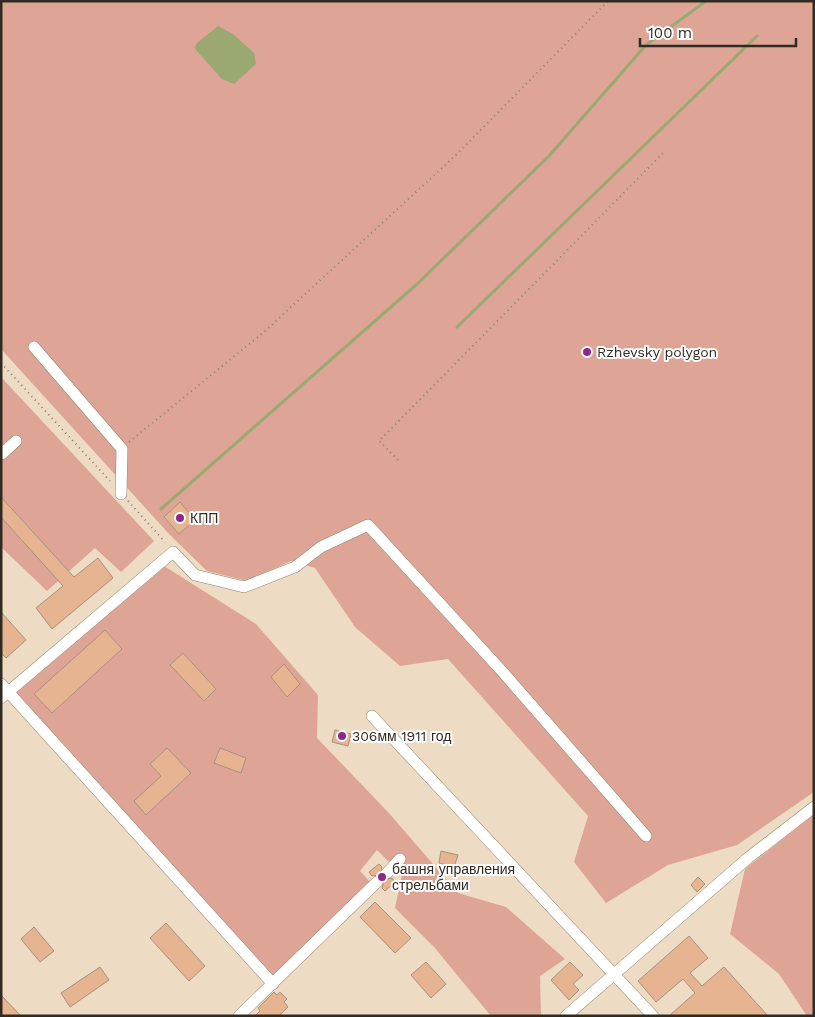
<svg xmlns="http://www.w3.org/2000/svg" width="815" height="1017" viewBox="0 0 815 1017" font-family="'Work Sans',sans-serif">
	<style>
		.green { fill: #dea597 }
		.water { fill: #9aa872 }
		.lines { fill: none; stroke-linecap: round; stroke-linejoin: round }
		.stream { stroke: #9aa872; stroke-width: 3 }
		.building { fill: #e7b492; stroke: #a99080 }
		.minor-casing { stroke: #94856e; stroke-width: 12 }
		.path { stroke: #8a7e6e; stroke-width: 2; stroke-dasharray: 1 4; stroke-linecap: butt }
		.minor { stroke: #fff; stroke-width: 11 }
		.poi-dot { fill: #8e268b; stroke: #fff; stroke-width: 2 }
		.labels { text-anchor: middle; stroke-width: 4; stroke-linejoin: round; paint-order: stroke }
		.poi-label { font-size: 14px; fill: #312a21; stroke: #fff; text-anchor: start }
	</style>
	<rect width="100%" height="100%" fill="#eddbc3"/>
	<!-- green -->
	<g class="green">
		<polygon points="3,1 814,1 814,792 737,845 668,865 606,903 574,862 588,816 448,659 400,666 355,627 315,568 291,561 247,581 207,571 169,534 1,349 1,5"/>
		<polygon points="1,377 154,541 121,572 95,548 47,591 1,547"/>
		<polygon points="164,566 256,624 318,695 317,738 388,812 458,893 506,907 565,959 540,976 541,1016 491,1016 434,947 395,908 402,875 377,850 360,871 371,883 273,979 13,691"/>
		<polygon points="814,814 814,1016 807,1016 779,974 730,934 745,869"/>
	</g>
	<!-- water -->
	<polygon class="water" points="218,26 233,34 254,53 256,64 234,84 222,79 195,49 196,44"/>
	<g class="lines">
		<!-- stream -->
		<g class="stream">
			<polyline points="457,327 757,36"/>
			<polyline points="161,509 416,285 549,156 646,45 706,1"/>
		</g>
	</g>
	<!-- building -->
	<g class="building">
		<polygon points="1,497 74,577 98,558 113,578 52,629 36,608 63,586 1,517"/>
		<polygon points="180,502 195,520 179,534 164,517"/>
		<polygon points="1,612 26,640 6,658 1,653"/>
		<polygon points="105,630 122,649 52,713 34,694"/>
		<polygon points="183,653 216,689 204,701 170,665"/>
		<polygon points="284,664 300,684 287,697 271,677"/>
		<polygon points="335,730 351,734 348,746 332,742"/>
		<polygon points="167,748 191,773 146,815 134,801 161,776 150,764"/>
		<polygon points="220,748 246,758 241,773 214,763"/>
		<polygon points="441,851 458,855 454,867 439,863"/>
		<polygon points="379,864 382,867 380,875 372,876 369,872"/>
		<polygon points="698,877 705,884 697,892 691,885"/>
		<polygon points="392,878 395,882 385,891 382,888 384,880"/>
		<polygon points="375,902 411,938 395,953 360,917"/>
		<polygon points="166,923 205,966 189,981 150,938"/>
		<polygon points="34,927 54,951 40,962 21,939"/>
		<polygon points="689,936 708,958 690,973 702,986 724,967 768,1016 669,1016 695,993 683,979 656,1002 638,981"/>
		<polygon points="426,962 446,984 431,998 411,975"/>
		<polygon points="570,962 583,975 573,984 579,990 569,1000 551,980"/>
		<polygon points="100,967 109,980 70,1007 61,993"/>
		<polygon points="274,992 277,995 280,992 287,999 284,1002 288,1007 279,1016 255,1016 260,1011 258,1008"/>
		<polygon points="1,995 21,1016 1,1016"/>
	</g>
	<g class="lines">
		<!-- minor casing -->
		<g class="minor-casing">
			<g id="minor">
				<polyline points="34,347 122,449 121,494"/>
				<polyline points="2,454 16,441"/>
				<polyline points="1,684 273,984"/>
				<polyline points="1,698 173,552 195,575 244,587 295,567 321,547 368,525 500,669 646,836"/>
				<polyline points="372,716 653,1016"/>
				<polyline points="387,873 400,859"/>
				<polyline points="239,1016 377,882"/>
				<polyline points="566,1016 748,858 814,807"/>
			</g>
		</g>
		<!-- path -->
		<g class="path">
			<polyline points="1,363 110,481"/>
			<polyline points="129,442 264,332 455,156 608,1"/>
			<polyline points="398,460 379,441 664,152"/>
			<polyline points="128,501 165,542"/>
		</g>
		<!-- minor -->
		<use href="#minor" class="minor"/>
	</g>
	<!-- markers -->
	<g class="poi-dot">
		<circle cx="587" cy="352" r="5"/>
		<circle cx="180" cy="518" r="5"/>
		<circle cx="342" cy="736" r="5"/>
		<circle cx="382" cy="877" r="5"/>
	</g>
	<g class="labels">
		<!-- poi labels -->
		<g class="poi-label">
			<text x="597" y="357">Rzhevsky polygon</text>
			<text x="190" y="523">КПП</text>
			<text x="352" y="741">306мм 1911 год</text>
			<text x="392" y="874">башня управления<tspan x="392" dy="16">стрельбами</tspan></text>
		</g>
	</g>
	<!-- border -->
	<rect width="815" height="1017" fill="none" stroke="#312a21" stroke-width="5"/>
	<!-- scale -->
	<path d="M640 38v8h156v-8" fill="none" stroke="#312a21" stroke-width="2.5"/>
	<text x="648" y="38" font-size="15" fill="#312a21" stroke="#ffffff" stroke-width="4" paint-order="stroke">100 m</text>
</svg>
